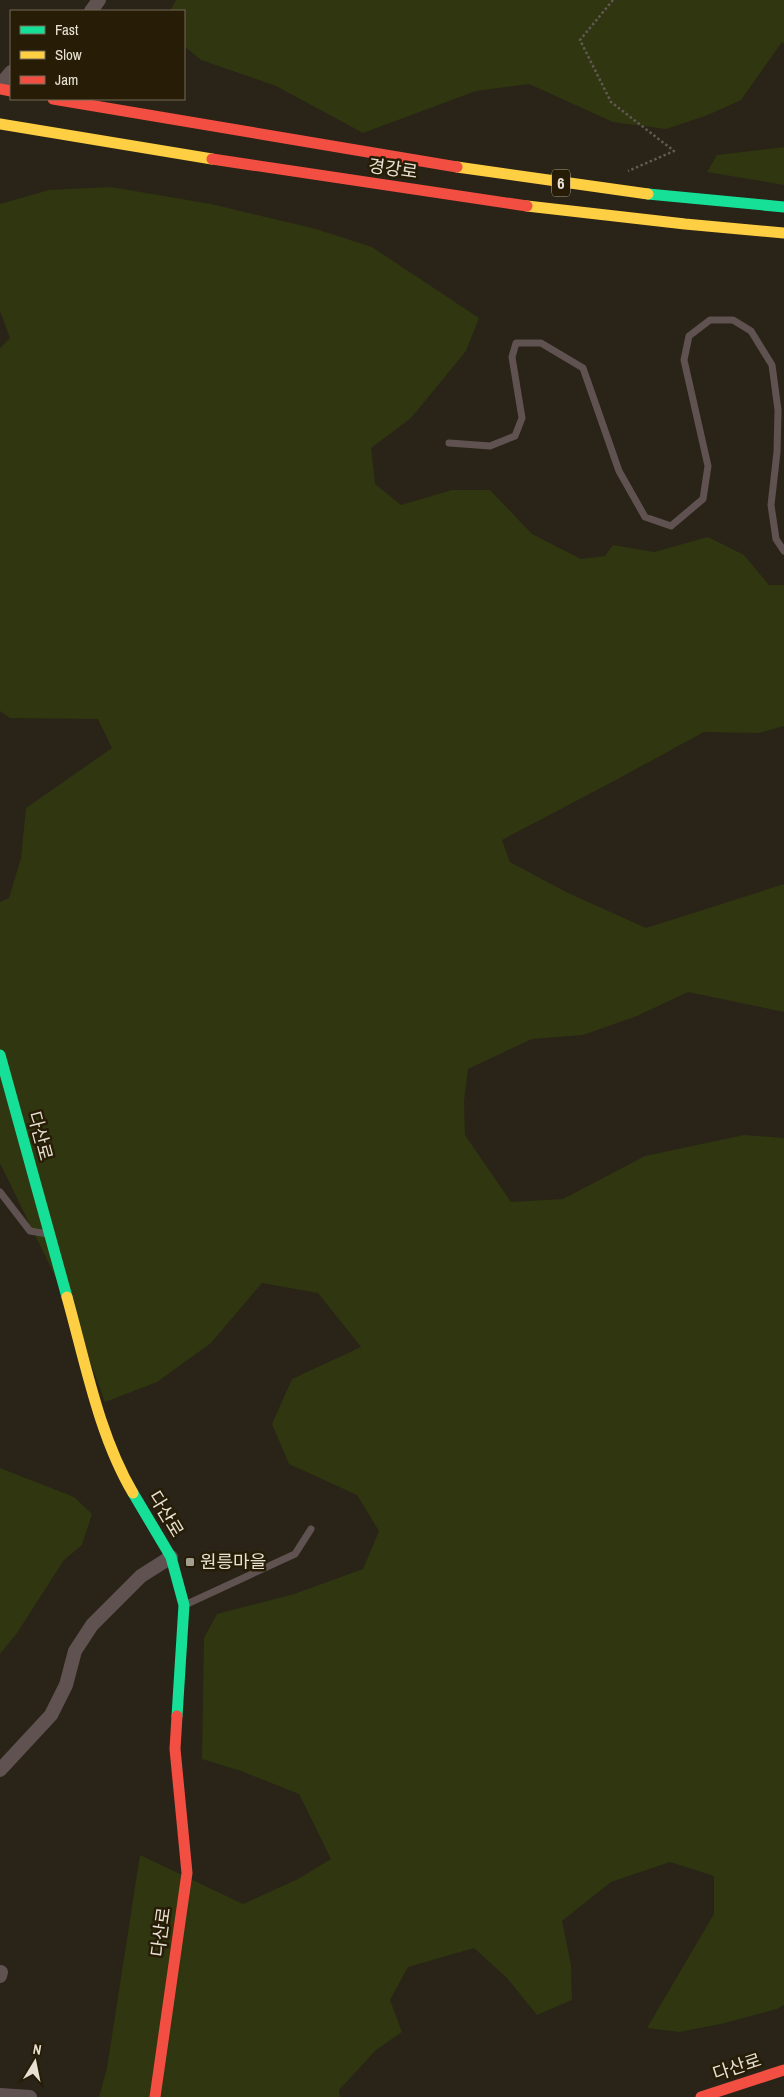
<svg xmlns="http://www.w3.org/2000/svg" width="784" height="2097" viewBox="0 0 784 2097" font-family="'Archivo Narrow','Noto Sans KR',sans-serif">
	<style>
		.green { fill: #2f3610 }
		.lines { fill: none; stroke-linecap: round; stroke-linejoin: round }
		.path { stroke: #625955; stroke-width: 2.5; stroke-dasharray: 2.5 2.5; stroke-linecap: butt }
		.lane { stroke: #5f5251; stroke-width: 7 }
		.street { stroke: #5f5251; stroke-width: 14 }
		.fast { stroke: #16e098; stroke-width: 11 }
		.slow { stroke: #ffcf43; stroke-width: 11 }
		.jam { stroke: #f24e42; stroke-width: 11 }
		.poi-dot { fill: #a59f91; stroke: #271d06; stroke-width: 2 }
		.labels { text-anchor: middle; stroke-width: 5; stroke-linejoin: round; paint-order: stroke }
		.shield { fill: #271d06; stroke: #aea696; stroke-width: 1 }
		.shield-label { font-size: 16px; font-weight: bold; fill: #e8e1d3 }
		.street-label { font-size: 18px; fill: #e8e1d3; stroke: #271d06 }
		.poi-label { font-size: 18px; fill: #e8e1d3; stroke: #271d06; text-anchor: start }
	</style>
	<rect width="100%" height="100%" fill="#292417"/>
	<!-- green -->
	<g class="green">
		<polygon points="176,0 784,0 784,44 782,42 741,100 708,115 666,129 613,122 529,84 476,91 363,133 276,86 201,60 184,46 184,11 170,11"/>
		<polygon points="784,147 784,185 707,172 717,155"/>
		<polygon points="111,187 211,204 316,229 372,247 479,318 466,351 411,418 371,448 375,484 401,505 452,490 490,490 532,534 581,559 605,556 613,545 654,552 708,537 744,555 769,585 784,585 784,726 759,733 704,732 614,781 502,840 510,862 566,892 646,928 784,884 784,1012 688,992 637,1016 583,1035 532,1039 468,1069 464,1101 465,1135 511,1202 563,1199 645,1156 744,1135 784,1138 784,2005 777,2009 721,2024 679,2032 647,2028 714,1914 714,1876 670,1862 611,1882 562,1921 571,1965 572,2000 537,2015 507,1978 474,1948 408,1967 390,2000 402,2032 376,2050 339,2090 340,2097 99,2097 107,2068 140,1855 243,1904 298,1879 331,1859 299,1794 241,1771 202,1759 204,1638 217,1614 294,1594 363,1569 379,1531 357,1495 289,1464 272,1424 292,1379 361,1347 318,1293 262,1283 211,1343 157,1382 105,1402 70,1307 0,1163 0,902 9,898 21,858 26,808 112,748 98,719 10,718 0,711 0,348 10,338 0,311 0,204 49,190"/>
		<polygon points="0,1468 74,1497 92,1514 82,1545 64,1560 17,1633 0,1654"/>
	</g>
	<g class="lines">
		<!-- path -->
		<polyline class="path" points="613,0 580,40 611,102 674,151 628,171"/>
		<!-- lane -->
		<g class="lane">
			<polyline points="449,443 490,446 515,436 522,418 512,357 516,343 541,343 583,368 619,471 645,517 671,526 703,499 708,466 684,360 689,336 710,320 733,320 751,331 772,365 778,410 777,452 771,505 776,539 784,551"/>
			<polyline points="0,1192 30,1231 48,1234"/>
			<polyline points="187,1604 295,1554 311,1529"/>
		</g>
		<!-- street -->
		<g class="street">
			<polyline points="91,11 99,0"/>
			<polyline points="0,85 11,72"/>
			<polyline points="0,1770 51,1715 66,1685 75,1651 92,1625 141,1576 171,1557"/>
			<polyline points="0,1976 1,1972"/>
			<polyline points="0,2095 30,2097"/>
		</g>
		<!-- fast -->
		<g class="fast">
			<polyline points="648,194 784,207"/>
			<polyline points="0,1055 67,1297"/>
			<polyline points="133,1493 171,1557 184,1605 177,1716"/>
		</g>
		<!-- slow -->
		<g class="slow">
			<polyline points="0,124 212,159"/>
			<polyline points="457,167 648,194"/>
			<polyline points="527,206 685,224 784,233"/>
			<path d="M67,1297C85,1361 99,1436 133,1493"/>
		</g>
		<!-- jam -->
		<g class="jam">
			<polyline points="0,89 11,91"/>
			<polyline points="53,99 457,167"/>
			<polyline points="212,159 527,206"/>
			<polyline points="155,2097 187,1873 175,1749 177,1716"/>
			<polyline points="701,2097 784,2070"/>
		</g>
	</g>
	<!-- markers -->
	<rect class="poi-dot" x="185" y="1557" width="10" height="10" rx="2.5"/>
	<g class="labels">
		<!-- shield labels -->
		<rect class="shield" x="552" y="169.5" width="18" height="27" rx="4"/>
		<g class="shield-label">
			<text x="561" y="189">6</text>
		</g>
		<!-- street labels -->
		<g class="street-label">
			<text transform="translate(393 169) rotate(8)" y="6">경강로</text>
			<text transform="translate(40 1136) rotate(75)" y="6">다산로</text>
			<text transform="translate(166 1514) rotate(59)" y="6">다산로</text>
			<text transform="translate(161 1932) rotate(-82)" y="6">다산로</text>
			<text transform="translate(737 2067) rotate(-18)" y="6">다산로</text>
		</g>
		<!-- poi labels -->
		<g class="poi-label">
			<text x="200" y="1568">원릉마을</text>
		</g>
	</g>
	<!-- legend -->
	<rect x="10" y="10" width="175" height="90" fill="#271d06" stroke="#746b58"/>
	<rect x="20" y="26" width="25" height="8" fill="#16e098" stroke="#746b58"/>
	<text x="55" y="35" font-size="15" fill="#e8e1d3">Fast</text>
	<rect x="20" y="51" width="25" height="8" fill="#ffcf43" stroke="#746b58"/>
	<text x="55" y="60" font-size="15" fill="#e8e1d3">Slow</text>
	<rect x="20" y="76" width="25" height="8" fill="#f24e42" stroke="#746b58"/>
	<text x="55" y="85" font-size="15" fill="#e8e1d3">Jam</text>
	<!-- north arrow -->
	<g transform="translate(35 2062) rotate(10)" stroke="#271d06" stroke-width="4" paint-order="stroke">
	<path d="M0-4L9 19L0 12L-9 19Z" fill="#e8e1d3"/>
	<text y="-8" font-size="14" font-weight="bold" text-anchor="middle" fill="#e8e1d3">N</text>
	</g>
</svg>
